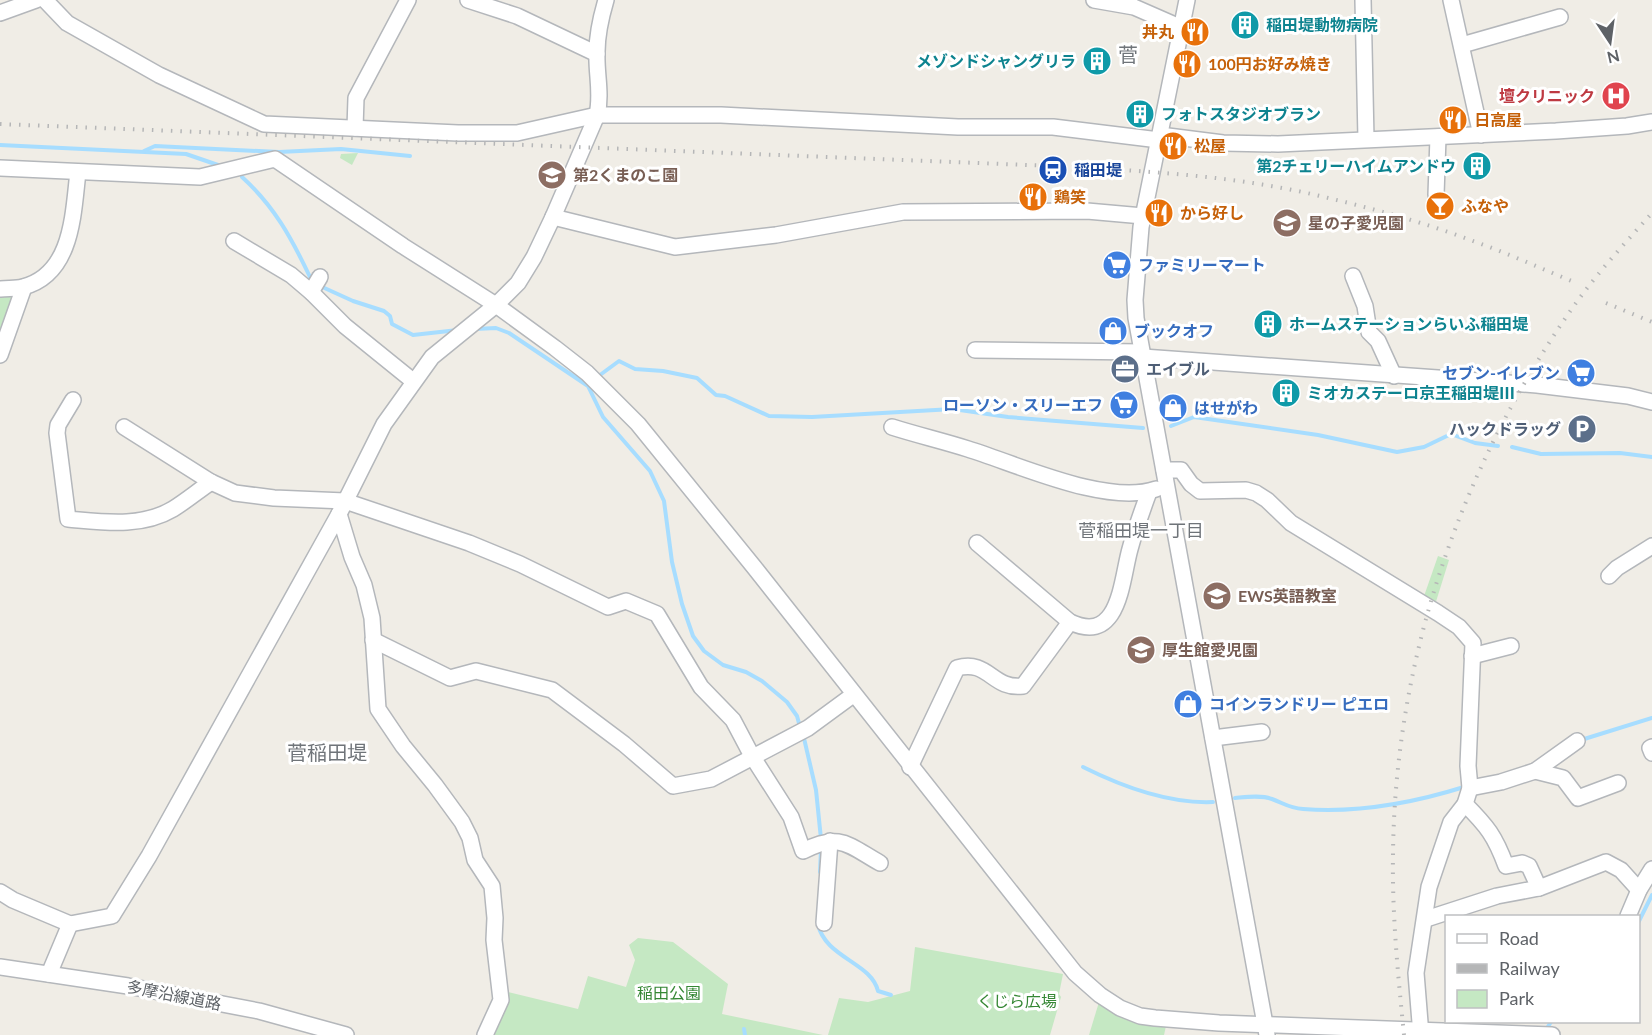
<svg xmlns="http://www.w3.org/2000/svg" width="1652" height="1035" viewBox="0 0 1652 1035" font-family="Lato,'Noto Sans JP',sans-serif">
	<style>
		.green { fill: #c5e8c3 }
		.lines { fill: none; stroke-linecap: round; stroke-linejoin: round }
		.stream { stroke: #a7ddff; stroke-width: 4 }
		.minor-casing { stroke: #b4b7bb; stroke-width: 18 }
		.minor { stroke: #fff; stroke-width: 15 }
		.rail { stroke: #b5b6b7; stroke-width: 4; stroke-dasharray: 1.5 8; stroke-linecap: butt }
		.labels { text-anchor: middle; stroke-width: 6; stroke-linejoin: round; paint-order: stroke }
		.culture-label { font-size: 16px; font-weight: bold; fill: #0d838f; stroke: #fff; text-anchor: start }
		.food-label { font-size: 16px; font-weight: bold; fill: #c56008; stroke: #fff; text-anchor: start }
		.health-label { font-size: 16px; font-weight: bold; fill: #be3a42; stroke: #fff; text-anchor: end }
		.transit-label { font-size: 16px; font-weight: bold; fill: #164399; stroke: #fff; text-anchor: start }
		.education-label { font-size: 16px; font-weight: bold; fill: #785e54; stroke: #fff; text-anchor: start }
		.shop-label { font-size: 16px; font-weight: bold; fill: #366cbe; stroke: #fff; text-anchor: start }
		.service-label { font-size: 16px; font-weight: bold; fill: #4e5e75; stroke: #fff; text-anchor: start }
		.park-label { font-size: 16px; fill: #358734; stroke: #fff }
		.street-label { font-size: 16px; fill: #5e6267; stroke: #fff }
		.neighbourhood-label { font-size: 18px; fill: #6f7479; stroke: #fff }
		.quarter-label { font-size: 20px; fill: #6f7479; stroke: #fff }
	</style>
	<rect width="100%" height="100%" fill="#f0ede6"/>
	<!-- green -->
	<g class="green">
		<polygon points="358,153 352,165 340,158 341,154"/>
		<polygon points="17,295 0,339 0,296"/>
		<polygon points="1438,556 1449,560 1434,608 1423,599"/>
		<polygon points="638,938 673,942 728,984 722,1014 823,1035 489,1035 504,991 578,1009 588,976 626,987 635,960 629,945"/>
		<polygon points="915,947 1063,974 1059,994 1061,997 1050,1035 828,1035 839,998 868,1002 910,991"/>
		<polygon points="1099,1002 1166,1026 1164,1035 1089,1035"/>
	</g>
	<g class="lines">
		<!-- stream -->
		<g class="stream">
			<polyline points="0,145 186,154 218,165"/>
			<polyline points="144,151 155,146 279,152 341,149 410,156"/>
			<path d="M242,177C274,206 291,237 310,277L314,281"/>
			<polyline points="320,286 353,301 384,311 390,316 392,324 413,335 458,330"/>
			<polyline points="475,329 496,328 509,333 588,386 603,417 650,471 664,501 672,562 682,604 693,636 704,651 723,665 746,672 762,681 787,702 797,716 800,727"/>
			<polyline points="600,375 619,361 635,369 663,371 697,378 716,395 725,396 769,416 812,417 953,409 1008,417 1143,428"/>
			<polyline points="1171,426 1194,417 1318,435 1397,452 1424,447 1451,434 1475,443 1498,446"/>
			<polyline points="1512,447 1541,454 1620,453 1652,457"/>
			<polyline points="803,734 816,790 821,839"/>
			<polyline points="1581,740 1652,718"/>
			<path d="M1083,767C1123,787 1168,804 1213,802"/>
			<path d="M1235,798C1247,797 1261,795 1272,799C1285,804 1289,808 1303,809C1356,813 1413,803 1464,787"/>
			<polyline points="820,872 821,849"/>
			<polyline points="1638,923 1652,895"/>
			<path d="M818,924C825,958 871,962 878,991L891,995"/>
			<polyline points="744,1029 745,1035"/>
			<polyline points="1545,1031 1551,1022"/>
		</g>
		<!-- minor casing -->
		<g class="minor-casing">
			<g id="minor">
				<polyline points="45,0 67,23 159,75 264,124 458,133 517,133 597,115 721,115 958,127 1053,127 1159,140"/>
				<polyline points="468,0 517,16 597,54"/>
				<polyline points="1094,0 1134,7 1182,28"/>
				<polyline points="1187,0 1141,227 1135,300 1136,318 1267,1035"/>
				<polyline points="1363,0 1366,139"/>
				<polyline points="1451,0 1481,135"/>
				<polyline points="0,13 36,0"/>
				<polyline points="1462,45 1560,17"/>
				<polyline points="355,128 356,98 408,0"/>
				<polyline points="1160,135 1223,143 1278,144 1556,131 1627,126 1652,122"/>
				<polyline points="0,168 200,177 275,159 403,246 496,305 555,348 587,373 638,424 754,567 1075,973 1100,995 1120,1008 1140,1016 1155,1018 1219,1023 1552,1035"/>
				<polyline points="1436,195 1438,137"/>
				<polyline points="553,217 675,247 776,235 903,212 1087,211 1143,216"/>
				<polyline points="234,241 291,275 311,292 345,326 413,381"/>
				<polyline points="1353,276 1365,306 1369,332 1378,341 1394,376"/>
				<path d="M0,289C8,288 16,289 23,287C73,274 73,213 78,172"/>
				<polyline points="311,292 320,277"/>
				<polyline points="975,350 1142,352"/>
				<polyline points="0,355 24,287"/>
				<polyline points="1143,357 1537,385 1628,396 1652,402"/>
				<path d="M73,400L58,425L57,433L68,519C103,522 141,528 173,509C186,501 198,491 211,482"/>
				<path d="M124,427L211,482L235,493L274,498L345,501L469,543L520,564L608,607L626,601L657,614L701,687L733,720L752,756L791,817L803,851C840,832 848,845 880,863"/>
				<path d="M892,427C917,435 943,441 968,449C1017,464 1107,506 1156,489"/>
				<polyline points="1164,470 1181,470 1191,484 1200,491 1246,490 1256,493 1267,500 1291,523 1438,613 1459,627 1473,643 1468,766 1470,788 1465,804 1451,822 1429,887 1416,973 1421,1035"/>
				<polyline points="339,514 352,557 364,585 372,618 378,709 403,746 435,785 462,822 470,838 475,860 492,886 495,918 494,940 501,1000 485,1035"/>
				<path d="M977,543L1070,622C1120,645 1121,581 1130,549C1135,530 1142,511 1149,492"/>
				<polyline points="1609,576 1617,568 1652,546"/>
				<polyline points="373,640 450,678 476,671 552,690 624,744 673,786 711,779 808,728 853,695"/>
				<polyline points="1472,656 1511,646"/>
				<polyline points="1213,738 1262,732"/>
				<polyline points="1652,747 1650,748 1652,753"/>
				<path d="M910,767L957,668C989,659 992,690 1023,686L1070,622"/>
				<polyline points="1535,771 1563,778 1578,798 1618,783"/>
				<polyline points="1470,788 1501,782 1535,771 1577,741"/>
				<path d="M1465,804C1487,826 1495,836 1506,866L1522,863L1529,866L1539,888L1606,862L1621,870L1639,890"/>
				<path d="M0,892L13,900L70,924L112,916L149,856L250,674L339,514L384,424L432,357L496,305L518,283L534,257L553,217L597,115C602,93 596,74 597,52C597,34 601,17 606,0"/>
				<polyline points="1628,916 1639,890 1652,869"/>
				<polyline points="1426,919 1497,896 1539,888"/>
				<polyline points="824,923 830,841"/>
				<polyline points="0,967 128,986 259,1011 346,1035"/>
				<polyline points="49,974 70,924"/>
			</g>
		</g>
		<!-- minor -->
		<use href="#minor" class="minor"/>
		<!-- rail -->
		<g class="rail">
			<path d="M0,124L1053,166C1142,171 1232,175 1320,196C1371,208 1423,222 1473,241C1507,253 1540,268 1574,282"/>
			<polyline points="1606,303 1652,322"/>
			<path d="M1404,1035C1398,975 1392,915 1393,854C1395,657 1462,463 1576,303C1599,271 1626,242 1652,213"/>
		</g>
	</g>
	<!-- icons -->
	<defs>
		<g id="building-disc" transform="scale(1.5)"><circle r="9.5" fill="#0f9aa8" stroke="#fff"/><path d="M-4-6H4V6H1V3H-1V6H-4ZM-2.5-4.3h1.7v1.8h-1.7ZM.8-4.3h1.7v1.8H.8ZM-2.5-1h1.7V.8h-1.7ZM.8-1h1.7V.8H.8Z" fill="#fff"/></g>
		<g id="restaurant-disc" transform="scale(1.5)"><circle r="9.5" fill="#e8710a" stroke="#fff"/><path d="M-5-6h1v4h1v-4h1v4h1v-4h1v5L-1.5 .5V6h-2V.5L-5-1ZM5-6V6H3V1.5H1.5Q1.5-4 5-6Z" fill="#fff"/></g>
		<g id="hospital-disc" transform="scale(1.5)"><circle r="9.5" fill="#e0444e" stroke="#fff"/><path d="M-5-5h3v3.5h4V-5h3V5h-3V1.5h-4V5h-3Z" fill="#fff"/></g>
		<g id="station-disc" transform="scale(1.5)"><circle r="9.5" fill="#1a4fb4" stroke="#fff"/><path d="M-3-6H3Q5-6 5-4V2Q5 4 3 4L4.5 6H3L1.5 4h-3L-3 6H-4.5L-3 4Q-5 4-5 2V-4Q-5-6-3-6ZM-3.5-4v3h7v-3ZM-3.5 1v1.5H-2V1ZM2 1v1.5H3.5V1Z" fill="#fff"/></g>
		<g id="school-disc" transform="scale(1.5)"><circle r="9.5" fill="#8d6e63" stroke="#fff"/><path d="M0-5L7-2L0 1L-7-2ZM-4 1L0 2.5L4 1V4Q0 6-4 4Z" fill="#fff"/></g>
		<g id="bar-disc" transform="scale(1.5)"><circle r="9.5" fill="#e8710a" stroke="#fff"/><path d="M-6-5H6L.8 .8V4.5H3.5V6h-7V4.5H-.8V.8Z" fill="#fff"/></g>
		<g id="supermarket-disc" transform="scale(1.5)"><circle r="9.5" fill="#3f7fe0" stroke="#fff"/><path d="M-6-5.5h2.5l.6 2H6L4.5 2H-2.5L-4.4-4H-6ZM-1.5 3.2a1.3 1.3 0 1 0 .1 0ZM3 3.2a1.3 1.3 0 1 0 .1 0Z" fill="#fff"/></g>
		<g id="shop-disc" transform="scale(1.5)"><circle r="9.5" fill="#3f7fe0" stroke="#fff"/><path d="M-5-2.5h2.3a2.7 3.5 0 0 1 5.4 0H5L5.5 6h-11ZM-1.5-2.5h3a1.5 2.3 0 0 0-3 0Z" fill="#fff"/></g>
		<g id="office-disc" transform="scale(1.5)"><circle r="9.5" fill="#5c6f8a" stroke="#fff"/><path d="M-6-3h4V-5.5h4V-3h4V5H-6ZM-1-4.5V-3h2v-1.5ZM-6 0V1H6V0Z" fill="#fff"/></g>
		<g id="parking-disc" transform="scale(1.5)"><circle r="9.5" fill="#5c6f8a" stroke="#fff"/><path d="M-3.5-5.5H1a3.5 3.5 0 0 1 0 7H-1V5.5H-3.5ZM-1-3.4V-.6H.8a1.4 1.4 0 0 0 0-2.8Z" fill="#fff"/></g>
	</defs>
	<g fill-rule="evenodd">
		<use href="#building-disc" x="1245" y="25"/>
		<use href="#restaurant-disc" x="1195" y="32"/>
		<use href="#building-disc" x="1097" y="61"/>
		<use href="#restaurant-disc" x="1187" y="64"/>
		<use href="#hospital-disc" x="1616" y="96"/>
		<use href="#building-disc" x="1140" y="114"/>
		<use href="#restaurant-disc" x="1453" y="120"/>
		<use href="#restaurant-disc" x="1173" y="146"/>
		<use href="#building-disc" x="1477" y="166"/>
		<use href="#station-disc" x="1053" y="170"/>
		<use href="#school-disc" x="552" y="175"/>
		<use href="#restaurant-disc" x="1033" y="197"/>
		<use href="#bar-disc" x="1440" y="206"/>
		<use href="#restaurant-disc" x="1159" y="213"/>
		<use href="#school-disc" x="1287" y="223"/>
		<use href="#supermarket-disc" x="1117" y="265"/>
		<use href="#building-disc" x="1268" y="324"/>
		<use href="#shop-disc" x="1113" y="331"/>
		<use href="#office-disc" x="1125" y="369"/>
		<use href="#supermarket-disc" x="1581" y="373"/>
		<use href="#building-disc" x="1286" y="393"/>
		<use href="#supermarket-disc" x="1124" y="405"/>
		<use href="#shop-disc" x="1173" y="408"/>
		<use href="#parking-disc" x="1582" y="429"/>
		<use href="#school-disc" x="1217" y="596"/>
		<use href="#school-disc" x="1141" y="650"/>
		<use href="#shop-disc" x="1188" y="704"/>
	</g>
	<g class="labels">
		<!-- culture labels -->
		<g class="culture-label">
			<text x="1266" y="31">稲田堤動物病院</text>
			<text x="1076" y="67" text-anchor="end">メゾンドシャングリラ</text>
			<text x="1161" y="120">フォトスタジオブラン</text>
			<text x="1456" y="172" text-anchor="end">第2チェリーハイムアンドウ</text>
			<text x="1289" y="330">ホームステーションらいふ稲田堤</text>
			<text x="1307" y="399">ミオカステーロ京王稲田堤Ⅲ</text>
		</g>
		<!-- food labels -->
		<g class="food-label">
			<text x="1174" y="38" text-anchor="end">丼丸</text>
			<text x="1208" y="70">100円お好み焼き</text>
			<text x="1474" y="126">日高屋</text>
			<text x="1194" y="152">松屋</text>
			<text x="1054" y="203">鶏笑</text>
			<text x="1461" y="212">ふなや</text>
			<text x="1180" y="219">から好し</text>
		</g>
		<!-- health labels -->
		<g class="health-label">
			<text x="1595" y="102">壇クリニック</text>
		</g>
		<!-- transit labels -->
		<g class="transit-label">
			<text x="1074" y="176">稲田堤</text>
		</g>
		<!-- education labels -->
		<g class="education-label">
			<text x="573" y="181">第2くまのこ園</text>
			<text x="1308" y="229">星の子愛児園</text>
			<text x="1238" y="602">EWS英語教室</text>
			<text x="1162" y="656">厚生館愛児園</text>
		</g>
		<!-- shop labels -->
		<g class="shop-label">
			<text x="1138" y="271">ファミリーマート</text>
			<text x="1134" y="337">ブックオフ</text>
			<text x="1560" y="379" text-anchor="end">セブン-イレブン</text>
			<text x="1103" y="411" text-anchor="end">ローソン・スリーエフ</text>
			<text x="1194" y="414">はせがわ</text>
			<text x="1209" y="710">コインランドリー ピエロ</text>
		</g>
		<!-- service labels -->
		<g class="service-label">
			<text x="1146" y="375">エイブル</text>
			<text x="1561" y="435" text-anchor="end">ハックドラッグ</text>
		</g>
		<!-- park labels -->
		<g class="park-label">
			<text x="669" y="999">稲田公園</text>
			<text x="1017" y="1007">くじら広場</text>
		</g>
		<!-- street labels -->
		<g class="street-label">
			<text transform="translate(174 995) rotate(11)" y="6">多摩沿線道路</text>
		</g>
		<!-- neighbourhood labels -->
		<g class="neighbourhood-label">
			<text x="1141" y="537">菅稲田堤一丁目</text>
		</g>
		<!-- quarter labels -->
		<g class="quarter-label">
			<text x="1128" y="62">菅</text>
			<text x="327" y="760">菅稲田堤</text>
		</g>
	</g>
	<!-- legend -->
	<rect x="1445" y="915" width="195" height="108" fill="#ffffff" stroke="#bfc0c2" stroke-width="1.5"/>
	<rect x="1457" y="934" width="30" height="9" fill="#ffffff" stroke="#bfc0c2" stroke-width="1.5"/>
	<text x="1499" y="945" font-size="18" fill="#5e6267">Road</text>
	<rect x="1457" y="964" width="30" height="9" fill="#b5b6b7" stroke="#bfc0c2" stroke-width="1.5"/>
	<text x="1499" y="975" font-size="18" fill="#5e6267">Railway</text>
	<rect x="1457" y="990" width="30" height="18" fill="#c5e8c3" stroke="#bfc0c2" stroke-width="1.5"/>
	<text x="1499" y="1005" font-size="18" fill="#5e6267">Park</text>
	<!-- north arrow -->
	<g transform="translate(1610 42) rotate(167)" stroke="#ffffff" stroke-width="4.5" paint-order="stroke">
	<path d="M0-4.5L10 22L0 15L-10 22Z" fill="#5e6267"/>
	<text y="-9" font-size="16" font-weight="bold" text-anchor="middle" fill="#5e6267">N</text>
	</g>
</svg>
